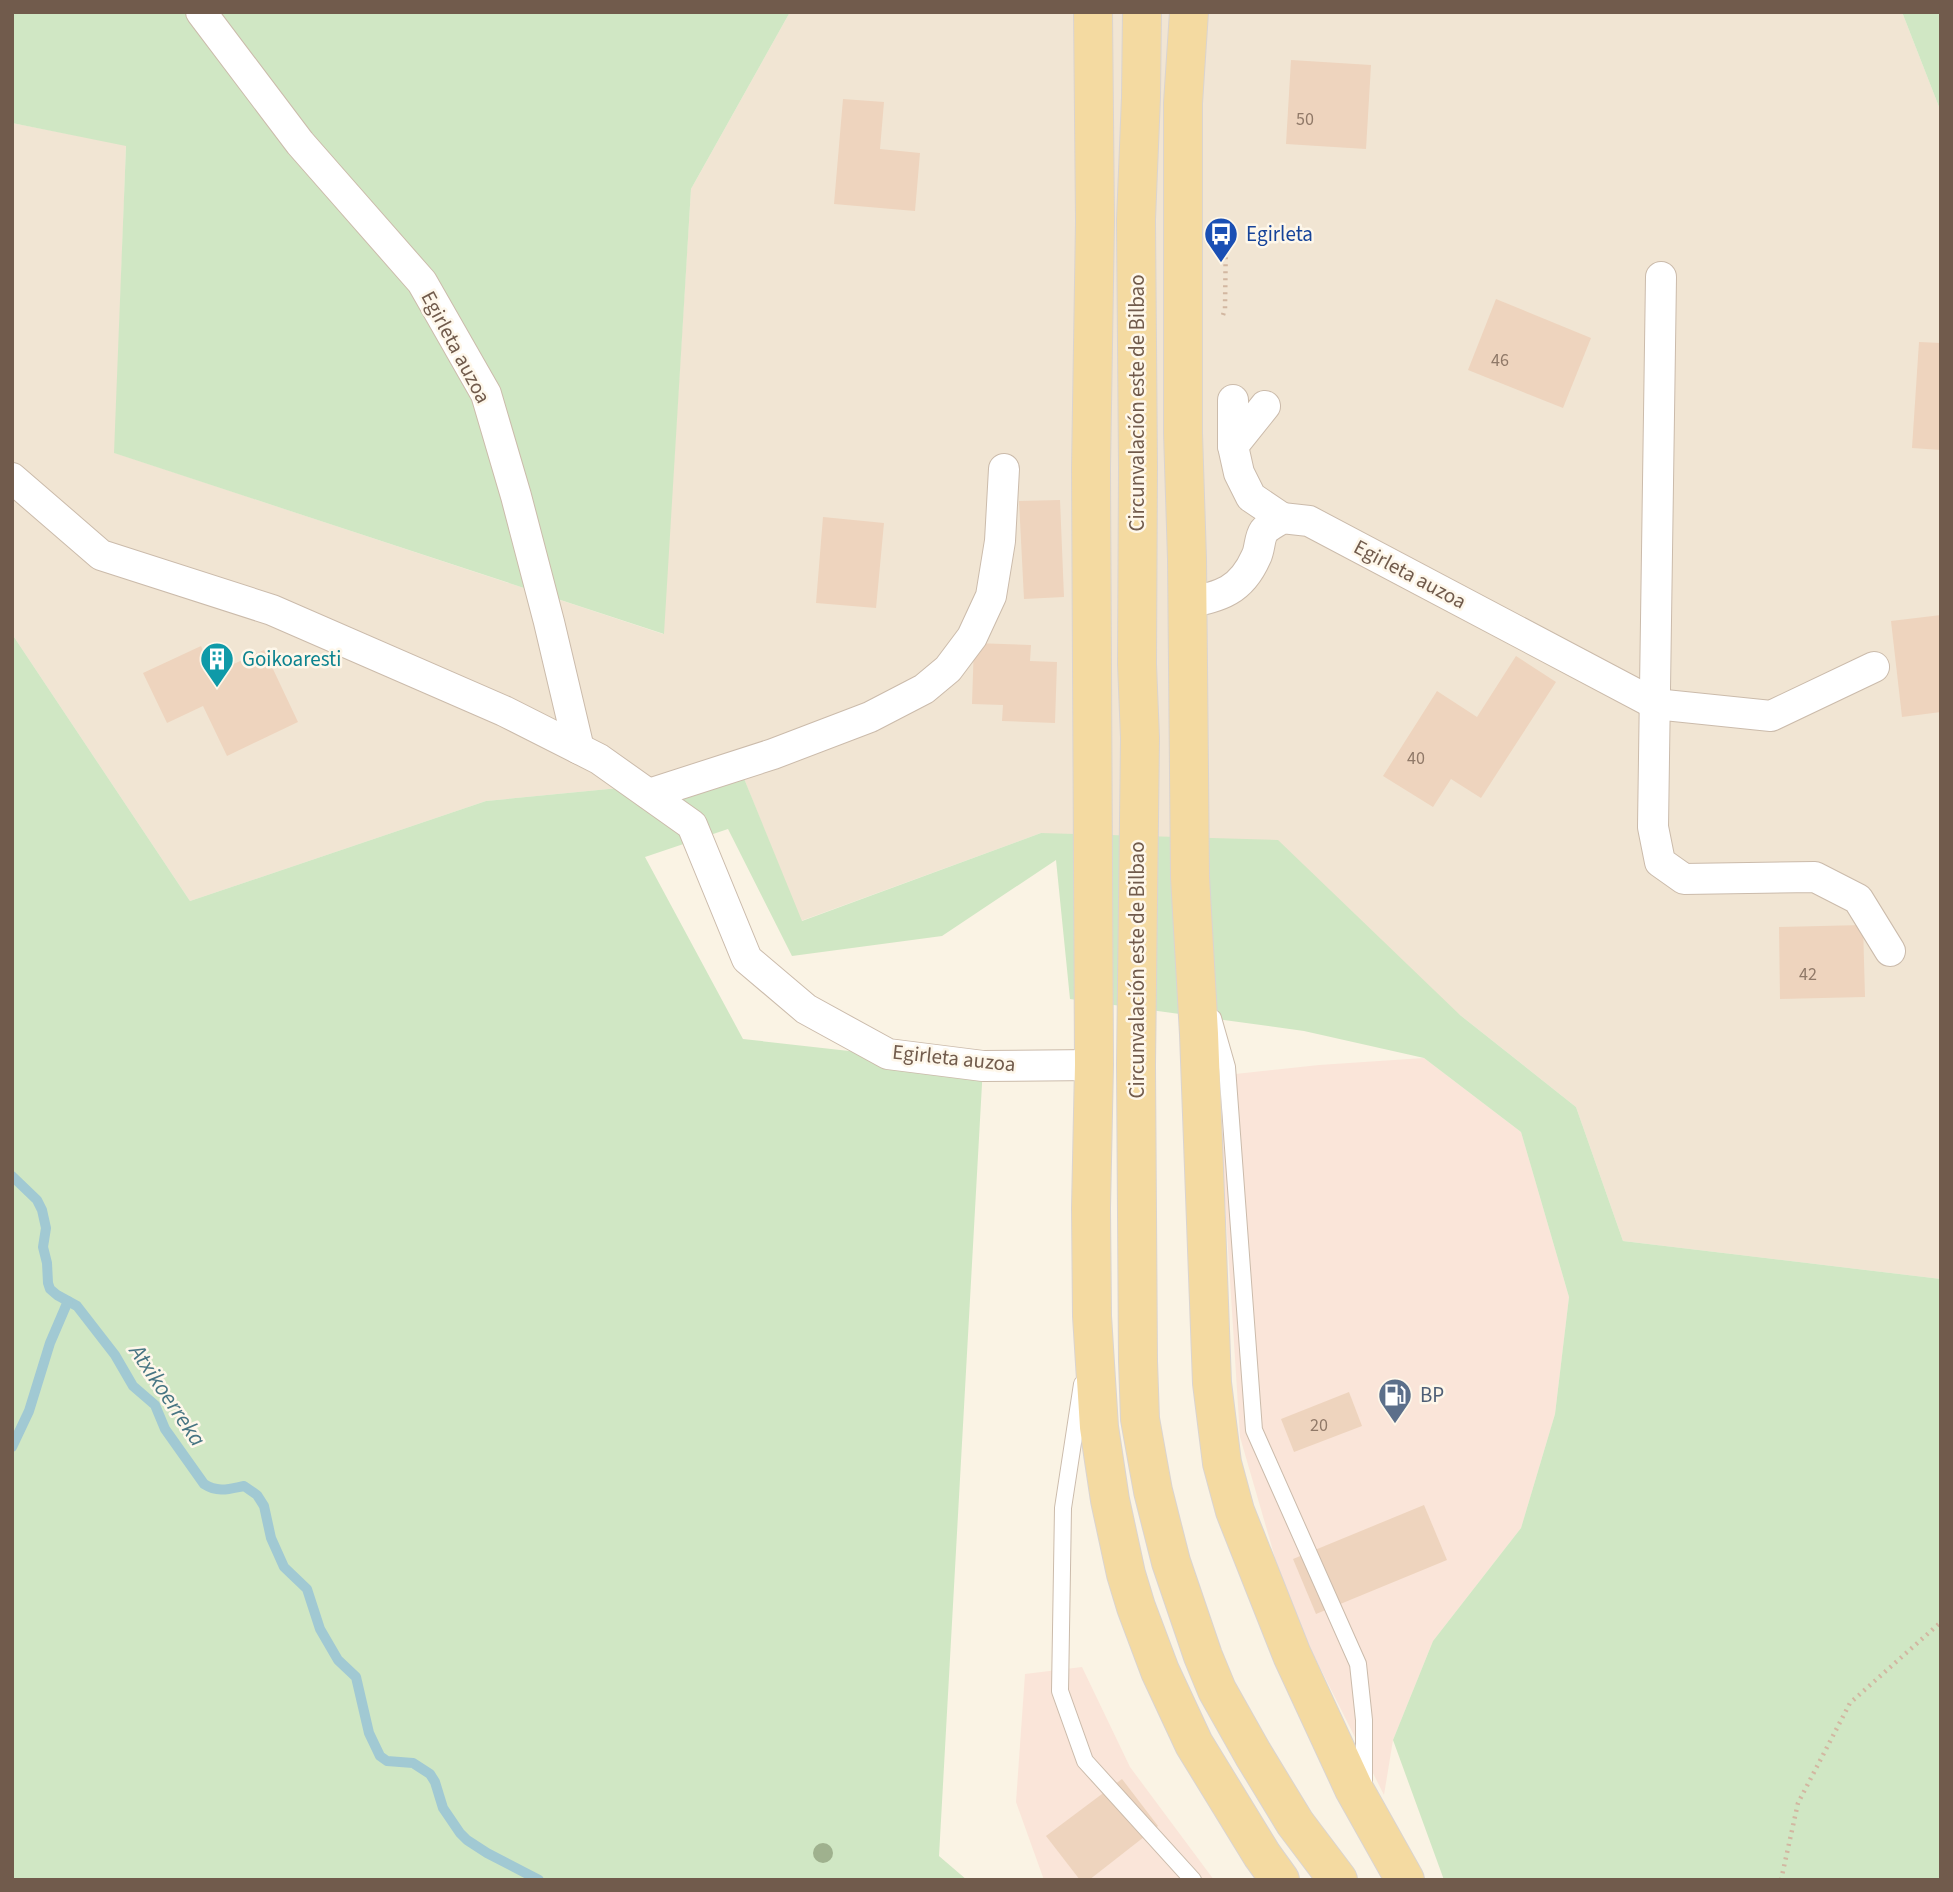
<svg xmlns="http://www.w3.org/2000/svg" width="1953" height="1892" viewBox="0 0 1953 1892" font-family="'Source Sans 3',sans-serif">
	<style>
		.residential { fill: #f1e5d3 }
		.commercial { fill: #fae5d9 }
		.green { fill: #d0e7c4 }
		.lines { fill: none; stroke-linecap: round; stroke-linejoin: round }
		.stream { stroke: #a1c9d3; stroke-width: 10 }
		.building { fill: #eed4be }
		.service-casing { stroke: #cbbbab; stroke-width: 18 }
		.minor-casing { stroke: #cbbbab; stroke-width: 32 }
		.primary-casing { stroke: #dad4d0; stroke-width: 40 }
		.path { stroke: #d2b7a1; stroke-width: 4.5; stroke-dasharray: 2 5; stroke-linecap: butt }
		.service { stroke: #fff; stroke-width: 16 }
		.minor { stroke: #fff; stroke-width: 30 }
		.primary { stroke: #f4daa1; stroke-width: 38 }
		.tree { fill: #9fb18e }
		.labels { text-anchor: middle; stroke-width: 5; stroke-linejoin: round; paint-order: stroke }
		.number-label { font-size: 18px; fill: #907968 }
		.transit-label { font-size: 21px; fill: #164399; stroke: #fef7ea; text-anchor: start }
		.street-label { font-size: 21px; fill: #715b4c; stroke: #fef7ea }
		.culture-label { font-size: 21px; fill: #0d838f; stroke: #fef7ea; text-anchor: start }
		.service-label { font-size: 21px; fill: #4e5e75; stroke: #fef7ea; text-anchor: start }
		.water-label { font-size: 23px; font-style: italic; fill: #477583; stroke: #fef7ea }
	</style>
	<rect width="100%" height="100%" fill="#faf3e4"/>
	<!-- residential -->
	<polygon class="residential" points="790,12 1902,12 1941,112 1941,1279 1623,1241 1576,1107 1460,1015 1041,833 801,921 743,776 486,801 190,901 12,634 12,123 126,145 115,453 663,634 691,189"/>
	<!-- commercial -->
	<g class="commercial">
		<polygon points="1424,1058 1521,1132 1569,1297 1555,1414 1521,1528 1433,1641 1393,1740 1384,1795 1289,1606 1240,1437 1217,1076 1319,1065"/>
		<polygon points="1082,1667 1130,1767 1214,1880 1044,1880 1016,1802 1025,1674"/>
	</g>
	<!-- green -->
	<g class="green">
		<polygon points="12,12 790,12 691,189 664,634 114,453 126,146 12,123"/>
		<polygon points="1902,12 1941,12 1941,112"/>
		<polygon points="12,634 190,901 486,801 743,776 802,921 1041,833 1278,840 1460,1015 1576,1107 1623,1241 1941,1279 1941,1880 1444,1880 1393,1740 1433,1641 1521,1528 1555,1414 1569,1297 1521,1132 1424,1058 1304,1031 1070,999 1056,860 942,936 792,956 728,829 645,857 743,1039 983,1066 939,1856 967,1880 12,1880"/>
	</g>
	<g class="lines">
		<!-- stream -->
		<g class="stream">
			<path d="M12,1176L37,1200L42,1210L46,1228L43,1247L47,1263L48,1283L50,1289L57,1295L77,1306L115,1355L133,1386L155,1405L165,1429L204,1484C218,1493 229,1489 244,1486L257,1495L264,1506L271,1538L284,1567L307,1589L320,1629L338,1660L356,1677L369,1733L380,1756L387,1761L413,1763L430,1774L435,1782L443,1808L460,1833L467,1840L487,1853L539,1880"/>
			<polyline points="12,1447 29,1411 50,1343 68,1301"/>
		</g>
	</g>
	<!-- building -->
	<g class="building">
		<polygon points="1291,60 1371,65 1366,149 1286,144"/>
		<polygon points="843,99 884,102 880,149 920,153 915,211 834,204"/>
		<polygon points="1496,299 1591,338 1563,408 1468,370"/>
		<polygon points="1919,342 1941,343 1941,450 1912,448"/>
		<polygon points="1060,500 1064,597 1024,599 1019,501"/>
		<polygon points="823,517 884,523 876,608 816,603"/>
		<polygon points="1941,615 1941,712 1902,717 1891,621"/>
		<polygon points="974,643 1031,645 1030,661 1057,662 1055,723 1002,721 1003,705 972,704"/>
		<polygon points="201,646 214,673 264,650 298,722 227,756 203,706 167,723 143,673"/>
		<polygon points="1516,656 1556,682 1481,798 1451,779 1433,807 1383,776 1437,691 1477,717"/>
		<polygon points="1863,925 1865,997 1780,999 1779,927"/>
		<polygon points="1349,1392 1362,1426 1294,1452 1281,1419"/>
		<polygon points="1424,1505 1447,1560 1316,1614 1293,1559"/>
		<polygon points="1122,1779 1158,1826 1089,1880 1080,1880 1046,1836"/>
	</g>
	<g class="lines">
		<!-- service casing -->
		<g class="service-casing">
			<g id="service">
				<polyline points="1213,1018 1227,1067 1254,1430 1358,1664 1364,1720 1364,1786"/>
				<polyline points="1082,1384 1063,1508 1060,1691 1085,1761 1193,1880"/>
			</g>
		</g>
		<!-- minor casing -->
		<g class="minor-casing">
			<g id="minor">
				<polyline points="201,12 300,143 422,282 486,394 516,496 549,622 579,749"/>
				<polyline points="1661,277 1653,827 1660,862 1684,879 1815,877 1858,899 1890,951"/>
				<polyline points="1233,400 1233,446"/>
				<polyline points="1265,406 1233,446 1239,473 1251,497 1282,518"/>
				<polyline points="12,478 101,555 272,610 504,711 599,759 692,825 747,959 806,1009 888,1054 983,1066 1094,1065"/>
				<path d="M1188,603C1221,596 1241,591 1256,557C1260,550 1259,538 1264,531C1268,526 1277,522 1282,518L1309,521L1655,704L1771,716L1874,667"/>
				<polyline points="649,794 773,754 870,717 924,689 948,669 972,637 991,596 1000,541 1004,469"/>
			</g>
		</g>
		<!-- primary casing -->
		<g class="primary-casing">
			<g id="primary">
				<polyline points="1093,12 1095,221 1091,468 1094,1065 1091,1208 1092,1316 1099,1427 1110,1500 1126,1574 1136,1607 1160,1671 1194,1744 1262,1855 1280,1880"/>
				<polyline points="1142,12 1141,97 1136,220 1138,467 1137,664 1140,738 1136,1065 1138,1361 1140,1419 1153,1491 1171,1562 1203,1656 1217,1690 1253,1754 1295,1823 1338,1880"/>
				<polyline points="1189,12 1183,103 1183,433 1187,559 1190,877 1199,1034 1212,1383 1222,1463 1235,1511 1292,1655 1354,1789 1405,1880"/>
			</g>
		</g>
		<!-- path -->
		<g class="path">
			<polyline points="1223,315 1225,309 1226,230 1223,220"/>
			<polyline points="1781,1880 1798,1803 1850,1703 1941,1622"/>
		</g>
		<!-- service -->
		<use href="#service" class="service"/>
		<!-- minor -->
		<use href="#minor" class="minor"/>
		<!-- primary -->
		<use href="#primary" class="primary"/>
	</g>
	<!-- trees -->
	<circle class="tree" cx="823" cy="1853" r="10"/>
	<!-- icons -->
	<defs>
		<g id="bus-pin" transform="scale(1.75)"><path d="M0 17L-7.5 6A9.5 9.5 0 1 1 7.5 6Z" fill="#1a4fb4" stroke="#fef7ea"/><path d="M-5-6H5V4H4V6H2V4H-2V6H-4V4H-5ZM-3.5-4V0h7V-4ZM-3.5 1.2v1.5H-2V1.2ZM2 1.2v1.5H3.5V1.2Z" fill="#fff"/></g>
		<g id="building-pin" transform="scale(1.75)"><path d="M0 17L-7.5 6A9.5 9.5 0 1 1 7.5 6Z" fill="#0f9aa8" stroke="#fef7ea"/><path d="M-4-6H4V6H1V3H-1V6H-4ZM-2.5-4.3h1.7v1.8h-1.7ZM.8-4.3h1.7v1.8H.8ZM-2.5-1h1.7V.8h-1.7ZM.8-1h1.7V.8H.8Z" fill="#fff"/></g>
		<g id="fuel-pin" transform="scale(1.75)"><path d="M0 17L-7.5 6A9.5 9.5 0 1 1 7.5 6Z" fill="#5c6f8a" stroke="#fef7ea"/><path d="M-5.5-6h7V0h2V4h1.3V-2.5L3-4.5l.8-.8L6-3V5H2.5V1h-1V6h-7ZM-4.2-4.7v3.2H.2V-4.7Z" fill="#fff"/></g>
	</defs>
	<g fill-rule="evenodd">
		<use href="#bus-pin" x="1221" y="234"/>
		<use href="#building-pin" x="217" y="659"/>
		<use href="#fuel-pin" x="1395" y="1395"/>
	</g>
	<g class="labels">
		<!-- number labels -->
		<g class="number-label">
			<text x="1305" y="125">50</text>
			<text x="1500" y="366">46</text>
			<text x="1416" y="764">40</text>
			<text x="1808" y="980">42</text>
			<text x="1319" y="1431">20</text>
		</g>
		<!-- transit labels -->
		<g class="transit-label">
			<text x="1246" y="241">Egirleta</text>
		</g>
		<!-- street labels -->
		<g class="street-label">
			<text transform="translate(456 347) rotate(62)" y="7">Egirleta auzoa</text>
			<text transform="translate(1137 403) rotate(-90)" y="7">Circunvalación este de Bilbao</text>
			<text transform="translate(1410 574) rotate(28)" y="7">Egirleta auzoa</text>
			<text transform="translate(1137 970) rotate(-90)" y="7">Circunvalación este de Bilbao</text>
			<text transform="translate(954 1058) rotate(6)" y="7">Egirleta auzoa</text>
		</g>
		<!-- culture labels -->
		<g class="culture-label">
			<text x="242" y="666">Goikoaresti</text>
		</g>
		<!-- service labels -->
		<g class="service-label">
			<text x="1420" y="1402">BP</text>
		</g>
		<!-- water labels -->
		<g class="water-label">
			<text transform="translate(168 1395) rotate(56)" y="8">Atxikoerreka</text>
		</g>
	</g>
	<!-- border -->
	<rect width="1953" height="1892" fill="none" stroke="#715b4c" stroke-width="28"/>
</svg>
